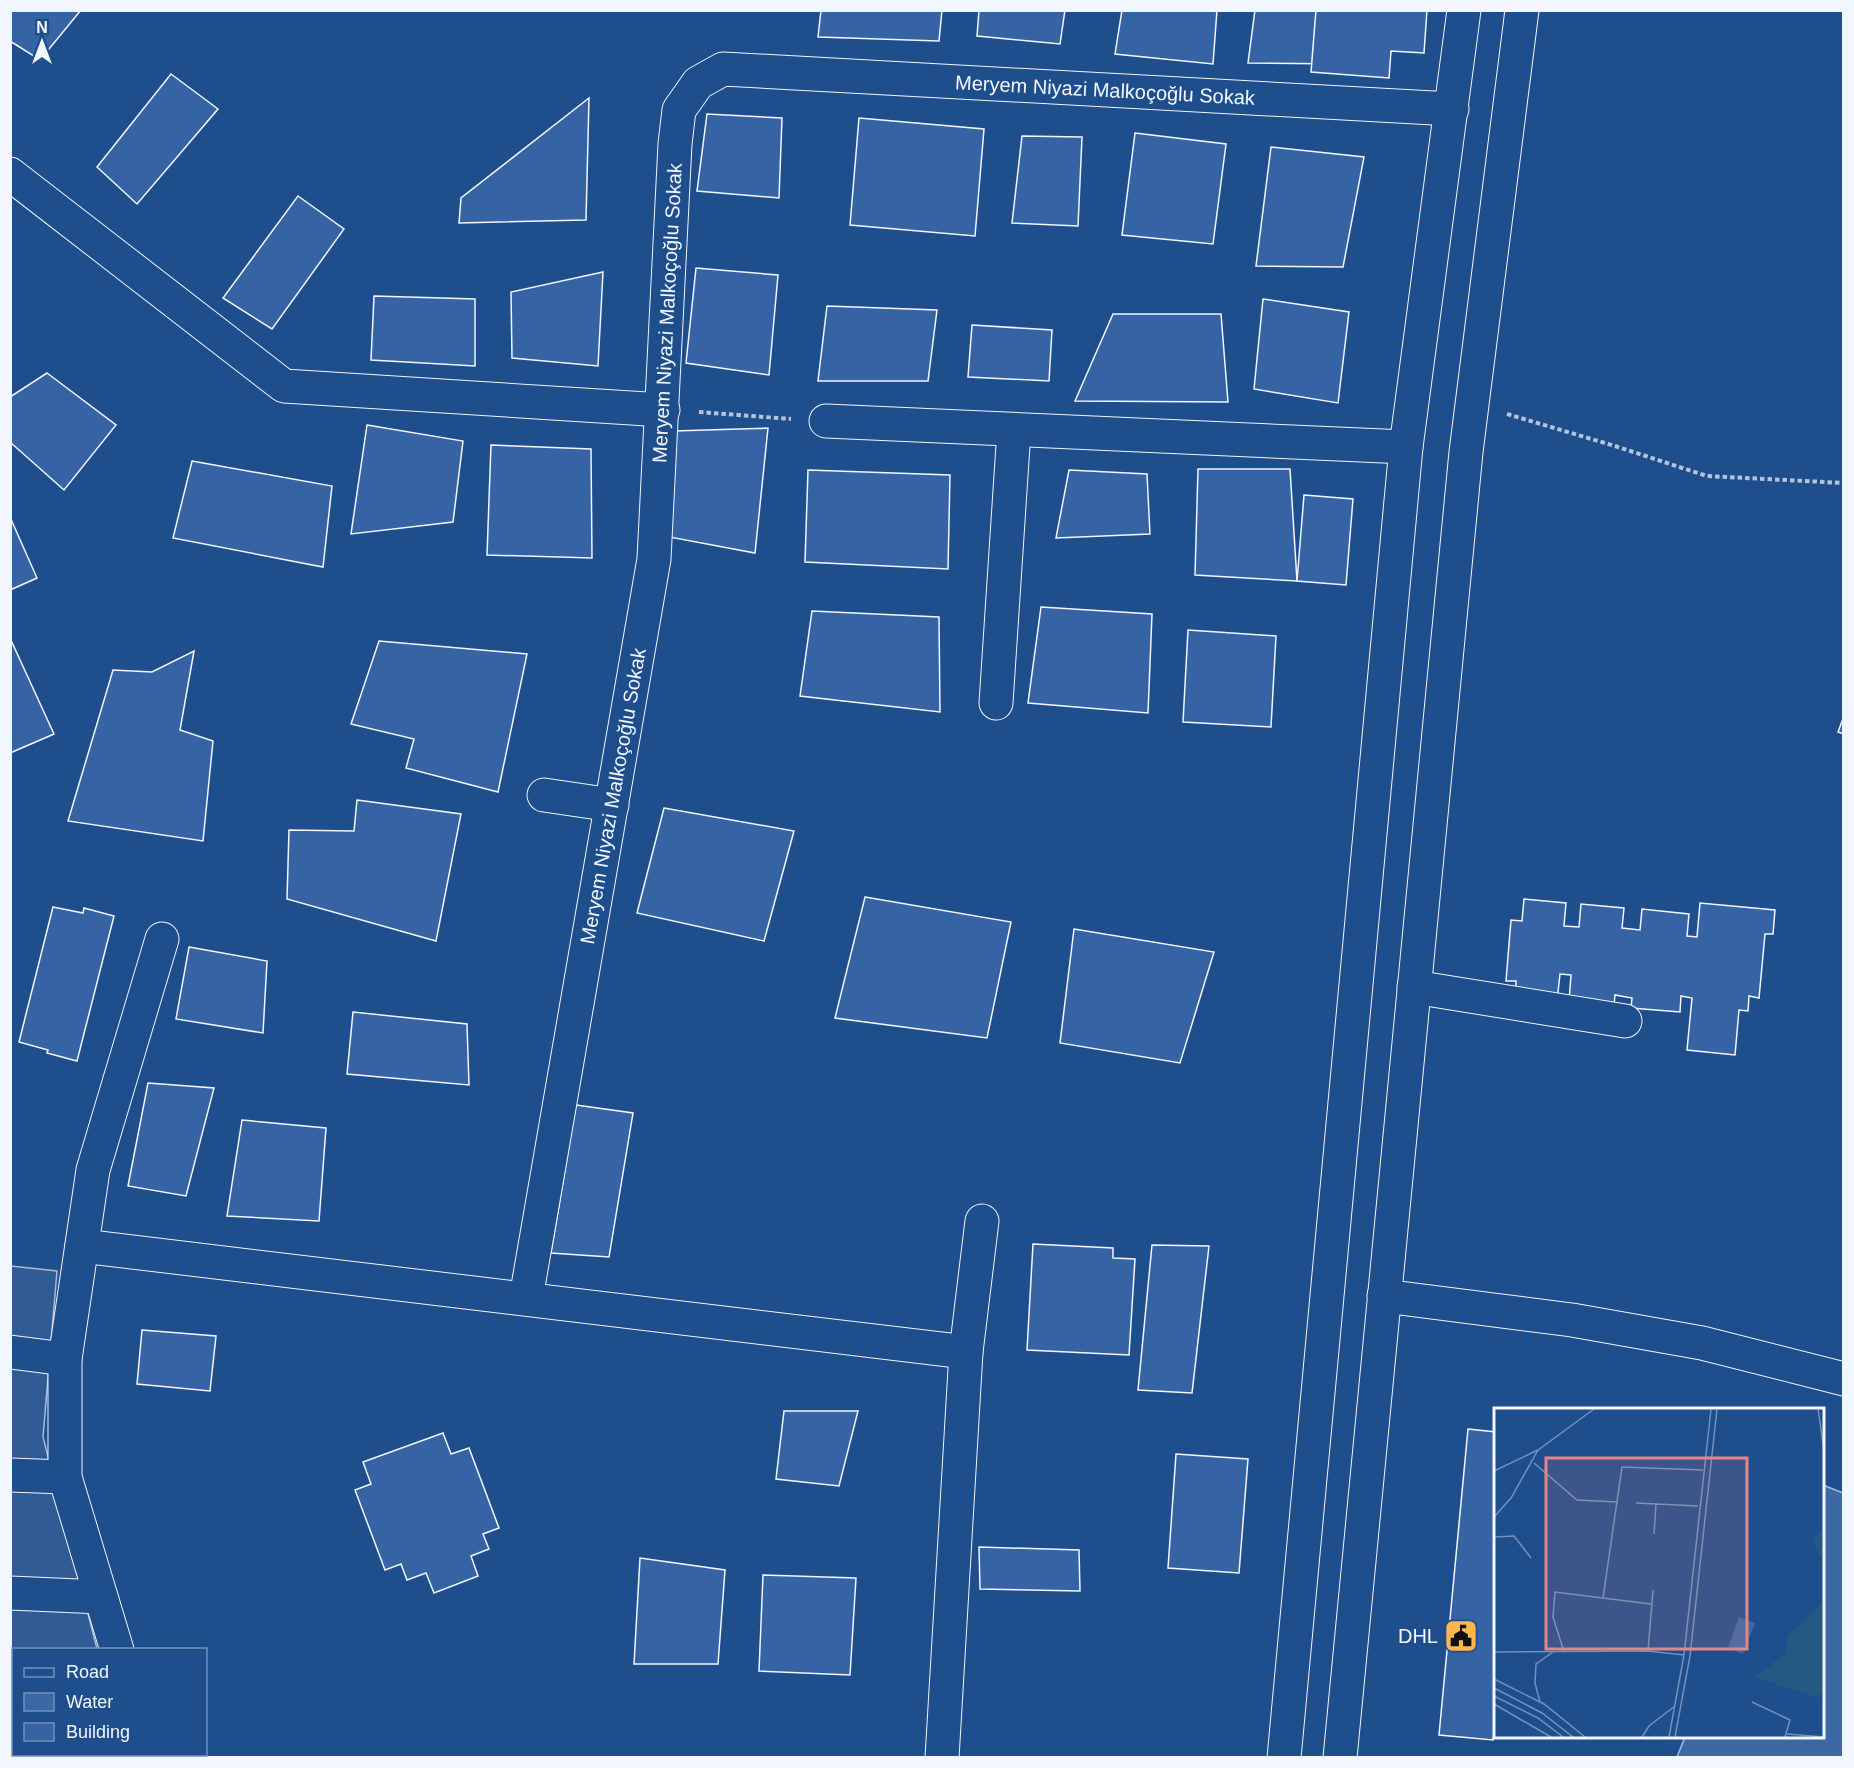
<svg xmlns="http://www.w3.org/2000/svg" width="1854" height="1768" viewBox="0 0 1854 1768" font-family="Helvetica,sans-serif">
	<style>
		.parking { fill: #305b95; stroke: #a8bbd7; stroke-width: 1.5 }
		.water { fill: #3b69a3; stroke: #a8bbd7; stroke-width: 1.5 }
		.building { fill: #3563a3; stroke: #f2f6ff; stroke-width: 1.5 }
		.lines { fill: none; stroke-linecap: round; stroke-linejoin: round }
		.minor-casing { stroke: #f2f6ff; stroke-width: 35 }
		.major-casing { stroke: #f2f6ff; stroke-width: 35 }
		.path { stroke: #b3c4dc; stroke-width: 4; stroke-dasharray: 4.5 3; stroke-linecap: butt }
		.minor { stroke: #1f4e8c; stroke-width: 33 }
		.major { stroke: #1f4e8c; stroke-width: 33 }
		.power { stroke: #ffb74d; stroke-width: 1.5; stroke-dasharray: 21 4.5 3 4.5; stroke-linecap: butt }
		.labels { text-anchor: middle; stroke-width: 4.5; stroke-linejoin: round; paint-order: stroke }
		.street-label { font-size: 20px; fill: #f2f6ff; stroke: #1f4e8c }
		.poi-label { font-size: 20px; fill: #f2f6ff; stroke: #1f4e8c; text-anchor: end }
		.inset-road { fill: none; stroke: #7391ba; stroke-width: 1.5 }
		.view { fill: #e38589; fill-opacity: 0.15; stroke: #e38589; stroke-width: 3 }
		.inset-edge { fill: none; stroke: #f2f6ff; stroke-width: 3 }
	</style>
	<rect width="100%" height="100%" fill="#1f4e8c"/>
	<!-- parking -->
	<polygon class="parking" points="11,1266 57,1271 43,1437 97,1649 14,1650 14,1754 124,1754 125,1757 11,1758"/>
	<!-- water -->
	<polygon class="water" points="1823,1485 1843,1493 1843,1757 1677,1757 1685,1737 1822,1736"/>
	<!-- building -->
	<g class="building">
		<polygon points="10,10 81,10 40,60 10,41"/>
		<polygon points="821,10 942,10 939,41 818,37"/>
		<polygon points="979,10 1065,10 1060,44 977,36"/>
		<polygon points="1122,10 1217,10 1213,64 1115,54"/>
		<polygon points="1255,10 1354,10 1346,64 1248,63"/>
		<polygon points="1316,10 1427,10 1424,53 1391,51 1389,78 1311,72"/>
		<polygon points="171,74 218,109 137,204 97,167"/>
		<polygon points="589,98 586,220 459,223 461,198"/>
		<polygon points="707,114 782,118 779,198 697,191"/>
		<polygon points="859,118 984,129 975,236 850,225"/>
		<polygon points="1135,133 1226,144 1213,244 1122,235"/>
		<polygon points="1022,136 1082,137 1078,226 1012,223"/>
		<polygon points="1271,147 1364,157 1343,267 1256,266"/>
		<polygon points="298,196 344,229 272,329 223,298"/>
		<polygon points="696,268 778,275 769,375 686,363"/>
		<polygon points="603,272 598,366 512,358 511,292"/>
		<polygon points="374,296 475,299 475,366 371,360"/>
		<polygon points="1263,299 1349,312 1338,403 1254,389"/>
		<polygon points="827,306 937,310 928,381 818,381"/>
		<polygon points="1113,314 1221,314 1228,402 1075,401"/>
		<polygon points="972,325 1052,330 1049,381 968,377"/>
		<polygon points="47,373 116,425 64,490 10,442 10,397"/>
		<polygon points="367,425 463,441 453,522 351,534"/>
		<polygon points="768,428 755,553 664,536 674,431"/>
		<polygon points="491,445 591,449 592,558 487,555"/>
		<polygon points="192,461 332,486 323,567 173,538"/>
		<polygon points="1198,469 1290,469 1297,581 1195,575"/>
		<polygon points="808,470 950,475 948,569 805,562"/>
		<polygon points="1069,470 1147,474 1150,534 1056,538"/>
		<polygon points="1304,495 1353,499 1346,585 1297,581"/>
		<polygon points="10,517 37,578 10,590"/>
		<polygon points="1041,607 1152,614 1148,713 1028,703"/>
		<polygon points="812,611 939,617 940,712 800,696"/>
		<polygon points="1188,630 1276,636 1271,727 1183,722"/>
		<polygon points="10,638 54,734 10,753"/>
		<polygon points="379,641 527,654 498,792 406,768 414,739 351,724"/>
		<polygon points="194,651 180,730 213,741 203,841 68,821 113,670 152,672"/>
		<polygon points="1844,716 1844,734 1838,732"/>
		<polygon points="357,800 461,814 436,941 287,899 289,830 354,831"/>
		<polygon points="664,808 794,831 764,941 637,913"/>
		<polygon points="865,897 1011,922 987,1038 835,1018"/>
		<polygon points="1524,899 1566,903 1564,926 1579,927 1581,904 1624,908 1622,928 1640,930 1642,909 1689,914 1687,936 1697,937 1700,903 1775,910 1773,934 1765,934 1759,998 1749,996 1748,1011 1739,1010 1735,1055 1687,1050 1692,998 1681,996 1680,1012 1631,1008 1632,998 1615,995 1614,1006 1569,1002 1571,975 1560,974 1557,1001 1515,998 1516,981 1506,981 1511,920 1522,921"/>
		<polygon points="53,907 83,913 84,908 114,916 77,1061 47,1053 48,1050 19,1042"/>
		<polygon points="1074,929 1214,952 1180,1063 1060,1043"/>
		<polygon points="189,947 267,961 263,1033 176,1019"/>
		<polygon points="353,1012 467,1024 469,1085 347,1074"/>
		<polygon points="148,1083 214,1088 186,1196 128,1186"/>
		<polygon points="576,1105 633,1113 609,1257 551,1253"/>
		<polygon points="242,1120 326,1128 319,1221 227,1216"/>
		<polygon points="1033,1244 1113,1248 1113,1258 1135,1259 1129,1355 1027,1350"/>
		<polygon points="1152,1245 1209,1246 1192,1393 1138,1390"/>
		<polygon points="142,1330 216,1336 210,1391 137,1384"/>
		<polygon points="784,1411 858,1411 839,1486 776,1479"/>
		<polygon points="1468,1429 1496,1432 1496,1714 1493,1740 1439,1735"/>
		<polygon points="443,1433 451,1454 469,1448 499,1528 483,1534 489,1549 471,1556 478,1576 434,1593 426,1573 407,1580 401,1564 385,1570 355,1490 371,1484 363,1462"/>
		<polygon points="1176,1454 1248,1459 1239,1573 1168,1568"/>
		<polygon points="979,1547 1079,1550 1080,1591 980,1589"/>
		<polygon points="640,1558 725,1570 718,1664 634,1664"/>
		<polygon points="763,1575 856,1578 850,1675 759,1671"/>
	</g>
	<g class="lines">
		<!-- minor casing -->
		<g class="minor-casing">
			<g id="minor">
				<polyline points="10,174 284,386 663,410"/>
				<polyline points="826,421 1406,447"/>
				<polyline points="996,703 1014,430"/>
				<polyline points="544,795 612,805"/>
				<polyline points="1414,987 1625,1021"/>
				<polyline points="82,1246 966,1352"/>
				<polyline points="1384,1296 1572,1320 1702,1343 1844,1379"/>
				<polyline points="526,1298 654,559 675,144 679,110 698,83 723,69 1452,109"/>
				<polyline points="10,1352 65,1359"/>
				<polyline points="10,1475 65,1477"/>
				<polyline points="10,1593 101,1597"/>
				<polyline points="117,1650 65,1477 65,1359 93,1170 162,939"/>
				<polyline points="10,1693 14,1693"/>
				<polyline points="149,1754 150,1758"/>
				<polyline points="942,1758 966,1352 982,1221"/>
			</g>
		</g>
		<!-- major casing -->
		<g class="major-casing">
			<g id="major">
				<polyline points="1284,1758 1406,447 1464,10"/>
				<polyline points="1340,1758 1466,452 1522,10"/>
			</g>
		</g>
		<!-- path -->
		<g class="path">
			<polyline points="699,412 791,419"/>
			<polyline points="1507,414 1615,446 1707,476 1844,483"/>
		</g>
		<!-- minor -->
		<use href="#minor" class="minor"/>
		<!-- major -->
		<use href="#major" class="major"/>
		<!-- power -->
		<g class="power">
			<polyline points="10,1693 14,1698"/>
			<polyline points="27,1758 27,1754"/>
		</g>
	</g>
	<!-- icons -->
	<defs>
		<g id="civic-square" transform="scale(1.725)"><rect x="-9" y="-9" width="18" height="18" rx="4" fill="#ffb74d" stroke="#1f4e8c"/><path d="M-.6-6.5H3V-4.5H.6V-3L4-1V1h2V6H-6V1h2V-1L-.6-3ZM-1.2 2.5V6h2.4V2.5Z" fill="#111"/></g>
	</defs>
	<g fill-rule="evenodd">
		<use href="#civic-square" x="1461" y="1636"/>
	</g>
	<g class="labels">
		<!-- street labels -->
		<g class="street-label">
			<text transform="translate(1105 90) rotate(3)" y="7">Meryem Niyazi Malkoçoğlu Sokak</text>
			<text transform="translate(667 313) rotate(-87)" y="7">Meryem Niyazi Malkoçoğlu Sokak</text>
			<text transform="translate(613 796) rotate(-80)" y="7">Meryem Niyazi Malkoçoğlu Sokak</text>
		</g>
		<!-- poi labels -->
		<g class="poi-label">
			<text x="1438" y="1643">DHL</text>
		</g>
	</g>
	<!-- overview -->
	<g transform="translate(1494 1408)">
		<rect width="330" height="330" fill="#1f4e8c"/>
		<path d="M330,121V157L319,132ZM330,193V277L325,290L261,269L291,246L294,228Z" fill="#245a82"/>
		<path d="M245,209L261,215L249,246L234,240Z" fill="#3b69a3"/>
		<path class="inset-road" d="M324,1L330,42M40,55L83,92L124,94M0,63L44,42L100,1M142,95L204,98M0,109L17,90L44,42M160,126L162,96M0,129L20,128L37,150M109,190L128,59L209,62M154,243L159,182M0,244L154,243L190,247M70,244L59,209L61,184L157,196M0,271L50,296L91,329M0,280L48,305L79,329M0,288L44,310L69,329M46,294L41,275L42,256L59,244M258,294L296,312L291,329M0,296L57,329M293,326L330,329M148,329L155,318L181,298M175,329L190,247L217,1M181,329L196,248L223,1"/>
		<path class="view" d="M52,50H253V241H52Z"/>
		<rect width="330" height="330" class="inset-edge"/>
	</g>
	<!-- border -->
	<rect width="1854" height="1768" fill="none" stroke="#f2f6ff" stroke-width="24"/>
	<!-- legend -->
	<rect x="12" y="1648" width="195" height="108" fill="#1f4e8c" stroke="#7391ba" stroke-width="1.5"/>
	<rect x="24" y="1668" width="30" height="9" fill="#1f4e8c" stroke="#7391ba" stroke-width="1.5"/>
	<text x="66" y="1678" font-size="18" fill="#f2f6ff">Road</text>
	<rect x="24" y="1693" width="30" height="18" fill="#3b69a3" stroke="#7391ba" stroke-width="1.5"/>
	<text x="66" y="1708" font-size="18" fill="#f2f6ff">Water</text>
	<rect x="24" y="1723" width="30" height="18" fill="#3563a3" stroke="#7391ba" stroke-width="1.5"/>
	<text x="66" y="1738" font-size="18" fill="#f2f6ff">Building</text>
	<!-- north arrow -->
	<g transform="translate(42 42)" stroke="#1f4e8c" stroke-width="4.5" paint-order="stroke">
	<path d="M0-4.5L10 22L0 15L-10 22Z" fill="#f2f6ff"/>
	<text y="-9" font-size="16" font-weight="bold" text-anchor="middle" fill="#f2f6ff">N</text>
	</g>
</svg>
